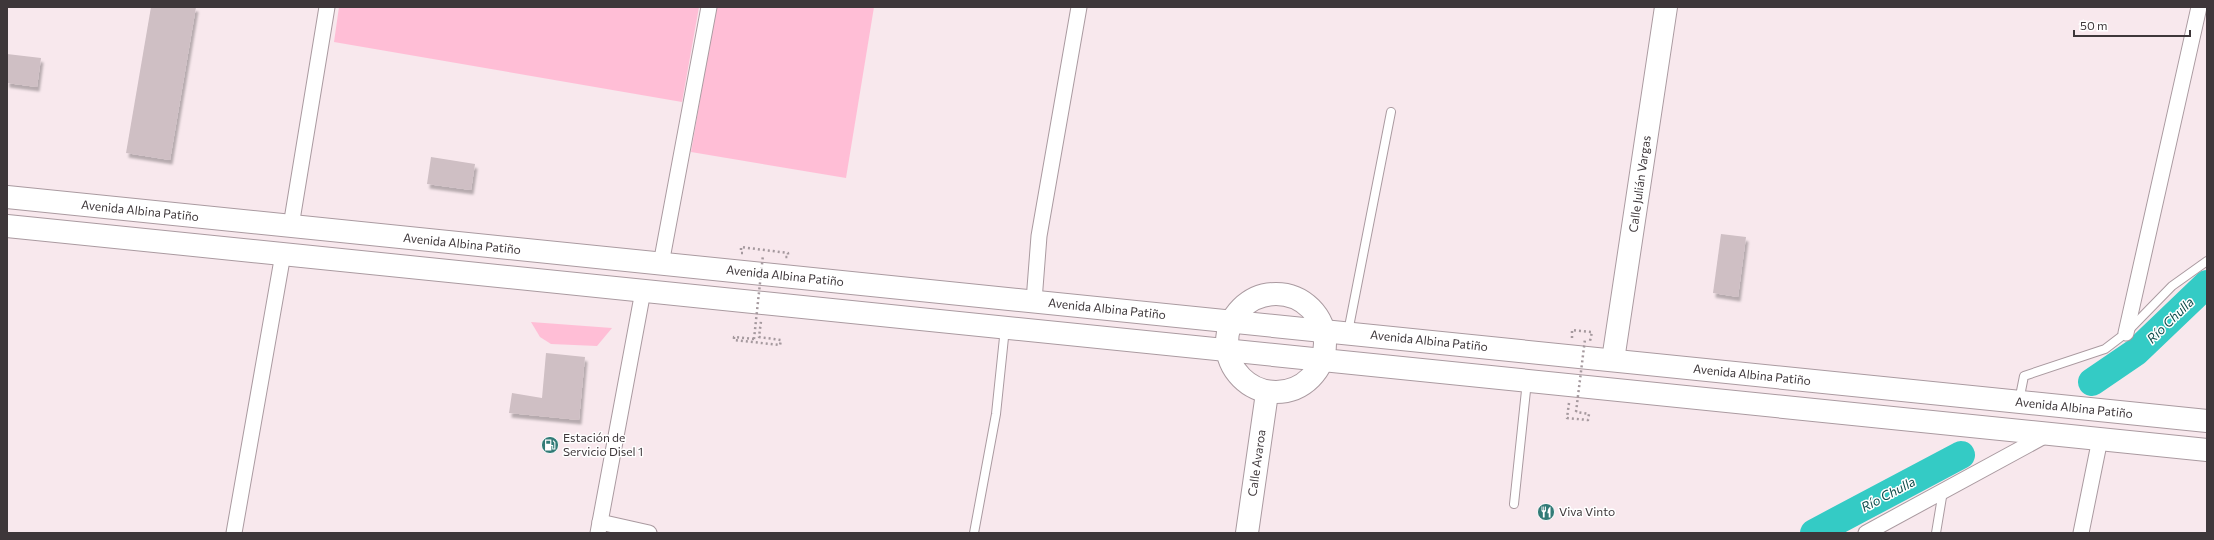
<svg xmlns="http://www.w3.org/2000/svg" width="2214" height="540" viewBox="0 0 2214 540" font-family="Commissioner,sans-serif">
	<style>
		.green { fill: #ffbed6 }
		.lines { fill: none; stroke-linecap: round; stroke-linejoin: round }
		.river { stroke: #34cbc5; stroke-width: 28 }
		.building { fill: #cfbfc4; filter: url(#shadow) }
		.lane-casing { stroke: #aa9aa0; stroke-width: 10 }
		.street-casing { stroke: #aa9aa0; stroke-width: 17 }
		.secondary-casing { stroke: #aa9aa0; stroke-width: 24 }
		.highway-casing { stroke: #aa9aa0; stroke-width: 24 }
		.path { stroke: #a5999e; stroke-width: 2.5; stroke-dasharray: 2 3; stroke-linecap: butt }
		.lane { stroke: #fff; stroke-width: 8 }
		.street { stroke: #fff; stroke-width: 15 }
		.secondary { stroke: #fff; stroke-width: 22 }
		.highway { stroke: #fff; stroke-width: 22 }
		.path-bridge { stroke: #a5999e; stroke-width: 2.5; stroke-dasharray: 2 3; stroke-linecap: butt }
		.labels { text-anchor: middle; stroke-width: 3; stroke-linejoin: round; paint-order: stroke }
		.street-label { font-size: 12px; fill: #3e373a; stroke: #fff }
		.poi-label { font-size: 12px; fill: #3e373a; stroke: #fff; text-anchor: start }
		.water-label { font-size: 13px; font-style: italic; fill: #0e4d4b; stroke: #fff }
	</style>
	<defs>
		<filter id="shadow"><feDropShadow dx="2.5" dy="4.5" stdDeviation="1" flood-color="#0004"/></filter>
	</defs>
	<rect width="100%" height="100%" fill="#f8e8ed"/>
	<!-- green -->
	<g class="green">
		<polygon points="339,7 699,7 682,102 334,42"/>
		<polygon points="716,7 874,7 846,178 691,152"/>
		<polygon points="531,322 612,328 597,346 551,344 540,337"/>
	</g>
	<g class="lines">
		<!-- river -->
		<g class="river">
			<polyline points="2092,382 2136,352 2207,284"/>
			<polyline points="1814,533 1961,455"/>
		</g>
	</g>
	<!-- building -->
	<g class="building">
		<polygon points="151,7 196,7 170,160 126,153"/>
		<polygon points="7,54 41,58 37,87 7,83"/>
		<polygon points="431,157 475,164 471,190 427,184"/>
		<polygon points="1721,234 1746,237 1738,297 1713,293"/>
		<polygon points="546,353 585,357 579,420 509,413 512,393 542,398"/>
	</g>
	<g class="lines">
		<!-- lane casing -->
		<g class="lane-casing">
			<g id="lane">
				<polyline points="1348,332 1391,112"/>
				<polyline points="2019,401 2024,376 2105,349 2126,333 2172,286 2207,261"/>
				<polyline points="1514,504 1527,381"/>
				<polyline points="974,533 996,414 1005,328"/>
				<polyline points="1936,533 1943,491"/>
			</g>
		</g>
		<!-- street casing -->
		<g class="street-casing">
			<g id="street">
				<polyline points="291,226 327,7"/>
				<polyline points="661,264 709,7"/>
				<polyline points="1034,301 1039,236 1079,7"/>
				<polyline points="2126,333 2199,7"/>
				<polyline points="600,522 649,533"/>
				<polyline points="234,533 283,254"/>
				<polyline points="598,533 643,291"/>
				<polyline points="1866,533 2048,434"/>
				<polyline points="2081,533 2100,439"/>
			</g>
		</g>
		<!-- secondary casing -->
		<g class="secondary-casing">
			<g id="secondary">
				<circle cx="1276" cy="343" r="49"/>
				<polyline points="1613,360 1666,7"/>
				<polyline points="1247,533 1267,393"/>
			</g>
		</g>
		<!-- highway casing -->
		<g class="highway-casing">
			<g id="highway">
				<polyline points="7,197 2207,421"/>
				<polyline points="7,226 2207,450"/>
			</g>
		</g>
		<!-- path -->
		<g class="path">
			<polyline points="743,253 741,253 741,247 788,253 788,257 785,257"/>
			<polyline points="1572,338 1572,330 1592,332 1590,341"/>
			<polyline points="754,339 734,337 734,340 780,345 781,340 759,337 761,321"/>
			<polyline points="1569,403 1567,418 1588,420 1589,414 1576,412"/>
		</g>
		<!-- lane -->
		<use href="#lane" class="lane"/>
		<!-- street -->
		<use href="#street" class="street"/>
		<!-- secondary -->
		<use href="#secondary" class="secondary"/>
		<!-- highway -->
		<use href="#highway" class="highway"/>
		<!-- path-bridge -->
		<g class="path-bridge">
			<polyline points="754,339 763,255"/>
			<polyline points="1576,412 1585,339"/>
		</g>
	</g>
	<!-- icons -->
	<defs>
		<g id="fuel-disc" transform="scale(0.9)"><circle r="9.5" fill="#327b77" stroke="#fff"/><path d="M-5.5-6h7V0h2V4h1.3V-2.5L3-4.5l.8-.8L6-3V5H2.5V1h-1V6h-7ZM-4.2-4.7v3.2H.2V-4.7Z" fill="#fff"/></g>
		<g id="restaurant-disc" transform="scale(0.9)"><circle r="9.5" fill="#327b77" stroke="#fff"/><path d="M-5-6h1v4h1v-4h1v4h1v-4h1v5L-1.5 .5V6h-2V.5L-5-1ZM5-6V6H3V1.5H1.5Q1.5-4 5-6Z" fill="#fff"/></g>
	</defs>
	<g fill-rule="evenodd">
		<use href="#fuel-disc" x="550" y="445"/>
		<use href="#restaurant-disc" x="1546" y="512"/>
	</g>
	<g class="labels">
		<!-- street labels -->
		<g class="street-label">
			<text transform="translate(1640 184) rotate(-82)" y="4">Calle Julián Vargas</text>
			<text transform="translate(140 211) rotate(6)" y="4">Avenida Albina Patiño</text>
			<text transform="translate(462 244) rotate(6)" y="4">Avenida Albina Patiño</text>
			<text transform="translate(785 276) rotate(6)" y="4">Avenida Albina Patiño</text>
			<text transform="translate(1107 309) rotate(6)" y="4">Avenida Albina Patiño</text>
			<text transform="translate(1429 341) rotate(6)" y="4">Avenida Albina Patiño</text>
			<text transform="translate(1752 375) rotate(6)" y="4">Avenida Albina Patiño</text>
			<text transform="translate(2074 408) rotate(6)" y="4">Avenida Albina Patiño</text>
			<text transform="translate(1257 463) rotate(-82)" y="4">Calle Avaroa</text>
		</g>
		<!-- poi labels -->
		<g class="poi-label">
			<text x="563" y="442">Estación de<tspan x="563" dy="14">Servicio Disel 1</tspan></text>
			<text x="1559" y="516">Viva Vinto</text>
		</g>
		<!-- water labels -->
		<g class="water-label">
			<text transform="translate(2170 320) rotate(-44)" y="5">Río Chulla</text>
			<text transform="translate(1888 494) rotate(-28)" y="5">Río Chulla</text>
		</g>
	</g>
	<!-- border -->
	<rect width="2214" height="540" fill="none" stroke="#3e373a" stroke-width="16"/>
	<!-- scale -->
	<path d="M2074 30v6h116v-6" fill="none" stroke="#3e373a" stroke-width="2"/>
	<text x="2080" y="30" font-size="12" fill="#3e373a" stroke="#ffffff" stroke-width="3" paint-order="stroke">50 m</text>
</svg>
